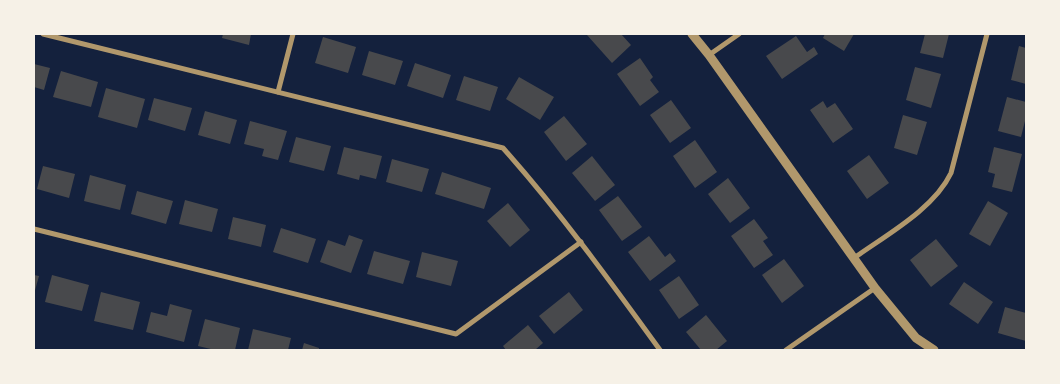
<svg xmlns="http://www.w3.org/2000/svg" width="1060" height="384" viewBox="0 0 1060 384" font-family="Manrope,sans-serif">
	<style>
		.building { fill: #48494c }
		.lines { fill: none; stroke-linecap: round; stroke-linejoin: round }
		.minor { stroke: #b1986c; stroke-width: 5 }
		.tertiary { stroke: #b1986c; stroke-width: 9 }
	</style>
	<rect width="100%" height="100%" fill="#14213d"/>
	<!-- building -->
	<g class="building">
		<polygon points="223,34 251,34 249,45 222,38"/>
		<polygon points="589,34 621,34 631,45 612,63 587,35"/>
		<polygon points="825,34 854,34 844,51 823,38"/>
		<polygon points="925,34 949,34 943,58 920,53"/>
		<polygon points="796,36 807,52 814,47 818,54 782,79 766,56"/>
		<polygon points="323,37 356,47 348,73 315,63"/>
		<polygon points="1019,46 1026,48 1026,84 1011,80"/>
		<polygon points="369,51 403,61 395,85 362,75"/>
		<polygon points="640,58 653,77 650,80 659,92 640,106 617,74"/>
		<polygon points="415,63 451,75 443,98 407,86"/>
		<polygon points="34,64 50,68 44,90 34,87"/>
		<polygon points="915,67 941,74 931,108 906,100"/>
		<polygon points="61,71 98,82 91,107 53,97"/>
		<polygon points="464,76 498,87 490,111 456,100"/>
		<polygon points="519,77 554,97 540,120 506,99"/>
		<polygon points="106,88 145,99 137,128 98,117"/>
		<polygon points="1007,97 1026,102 1026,117 1021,137 998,131"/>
		<polygon points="154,98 192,108 185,131 148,120"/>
		<polygon points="671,100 691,128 670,143 650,115"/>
		<polygon points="823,101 827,108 835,103 853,129 833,143 810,110"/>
		<polygon points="205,111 237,120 230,144 198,135"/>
		<polygon points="903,115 927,122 917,155 894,148"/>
		<polygon points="564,116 587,144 566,161 544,132"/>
		<polygon points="250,121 287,131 278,160 262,156 264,149 244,144"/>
		<polygon points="296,137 331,146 324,171 289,162"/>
		<polygon points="695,140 717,172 695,188 673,156"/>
		<polygon points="344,147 382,156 376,179 360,175 359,180 337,174"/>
		<polygon points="994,147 1022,154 1012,192 992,187 995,174 988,172"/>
		<polygon points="869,155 889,183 867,199 847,171"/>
		<polygon points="592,156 615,185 595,201 572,173"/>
		<polygon points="392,159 429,169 422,192 386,182"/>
		<polygon points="43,166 75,174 69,198 37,189"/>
		<polygon points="442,172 491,188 484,209 435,194"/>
		<polygon points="90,175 126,185 120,210 84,201"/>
		<polygon points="728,178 750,208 730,223 708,194"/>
		<polygon points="137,191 173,201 166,224 131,214"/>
		<polygon points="618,196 642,227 622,241 599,210"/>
		<polygon points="185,200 218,209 212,232 179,224"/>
		<polygon points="988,201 1008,213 990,246 969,234"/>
		<polygon points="508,203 530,230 510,247 487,221"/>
		<polygon points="233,217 266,225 261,247 228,239"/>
		<polygon points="754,219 768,238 763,241 773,255 754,268 731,236"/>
		<polygon points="281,228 316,239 308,263 273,252"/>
		<polygon points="349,235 363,240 351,273 320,262 328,240 345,246"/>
		<polygon points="649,236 665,257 670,253 676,261 650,281 628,252"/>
		<polygon points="936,239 958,266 931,287 910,260"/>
		<polygon points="374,251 410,261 403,284 367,274"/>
		<polygon points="422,252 458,261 451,286 416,277"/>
		<polygon points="784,259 804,286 782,303 762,275"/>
		<polygon points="34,275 39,276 34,294"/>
		<polygon points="52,275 89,285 82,311 45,302"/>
		<polygon points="679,276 699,305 679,319 659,290"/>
		<polygon points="964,282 993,302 978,324 949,304"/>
		<polygon points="101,292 140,302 133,330 94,321"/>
		<polygon points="569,292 583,310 554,334 539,316"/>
		<polygon points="170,304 192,310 184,342 146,332 151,312 167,316"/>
		<polygon points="1005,307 1026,313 1026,341 998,333"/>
		<polygon points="706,315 727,341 716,350 701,350 686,332"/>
		<polygon points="205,319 240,328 235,350 215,350 198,346"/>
		<polygon points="528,325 543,343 535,350 506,350 503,346"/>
		<polygon points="253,329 291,338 288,350 248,350"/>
		<polygon points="304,343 319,348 319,350 302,350"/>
	</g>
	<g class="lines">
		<!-- minor -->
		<g class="minor">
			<path d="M43,34L503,148C560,212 610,281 660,350"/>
			<polyline points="709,55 739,34"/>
			<polyline points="278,92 293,34"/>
			<polyline points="34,229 456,334 581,242"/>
			<path d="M854,258C886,235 934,209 951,173L987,34"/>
			<polyline points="786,350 875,288"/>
		</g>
		<!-- tertiary -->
		<polyline class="tertiary" points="692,34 709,55 875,288 916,338 934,350"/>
	</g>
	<!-- border -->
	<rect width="1060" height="384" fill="none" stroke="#f6f1e7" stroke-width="70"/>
</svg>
